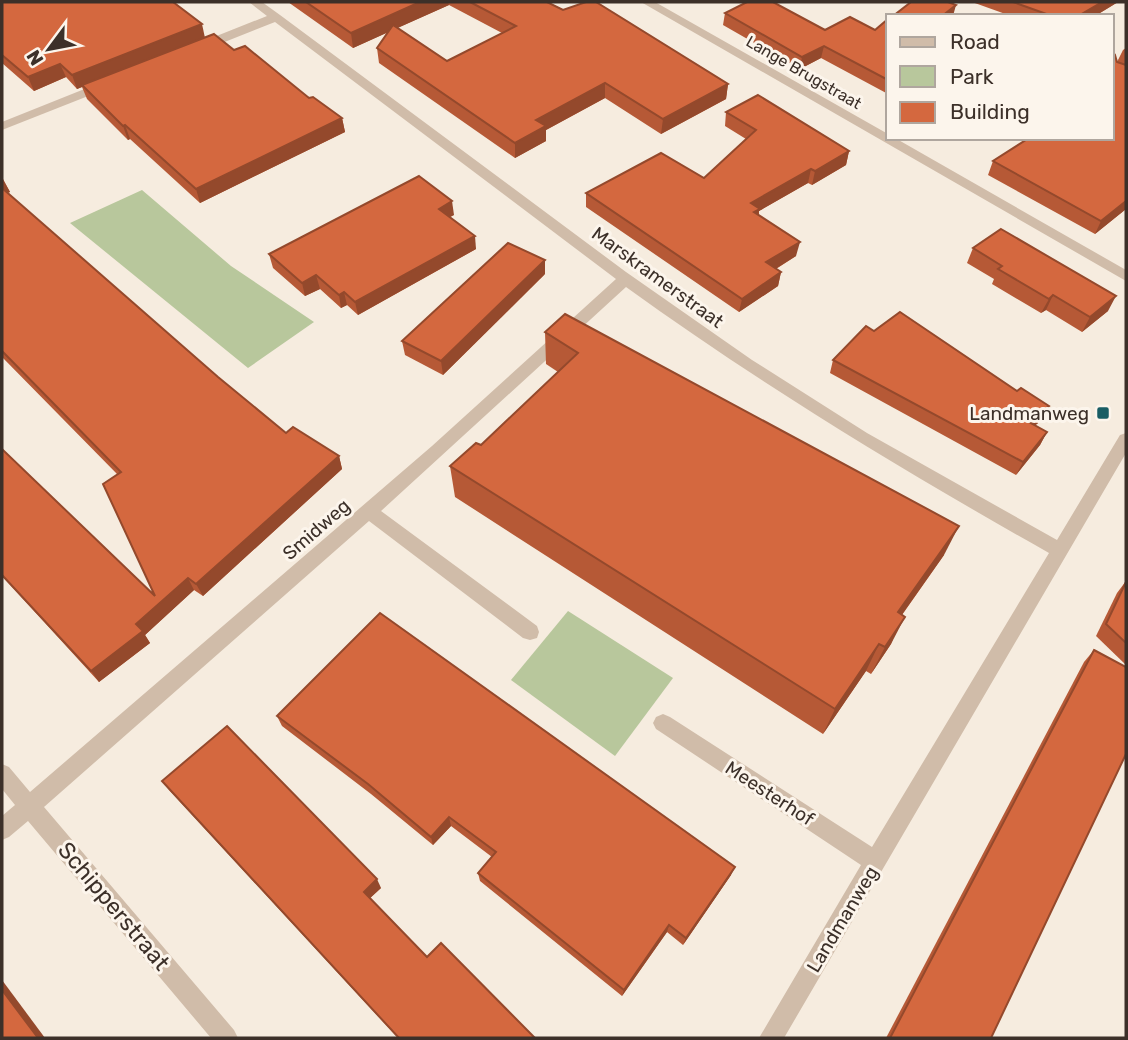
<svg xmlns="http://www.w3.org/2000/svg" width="1128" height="1040" viewBox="0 0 1128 1040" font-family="Rubik,sans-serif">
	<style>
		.green { fill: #b8c79c }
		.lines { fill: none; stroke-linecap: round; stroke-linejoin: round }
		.minor { fill: #d0bca9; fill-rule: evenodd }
		.tertiary { fill: #d0bca9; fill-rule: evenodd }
		.wall { fill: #b65936; fill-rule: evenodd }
		.shaded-wall { fill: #94492c }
		.building { fill: #d4683f; stroke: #94492c; stroke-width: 2 }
		.poi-dot { fill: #195d64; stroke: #fcf5ec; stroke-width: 2.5 }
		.labels { text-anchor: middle; stroke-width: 6; stroke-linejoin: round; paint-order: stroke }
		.far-street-label { font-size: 16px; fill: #3c3029; stroke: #fcf5ec }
		.street-label { font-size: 19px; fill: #3c3029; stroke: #fcf5ec }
		.poi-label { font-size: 19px; fill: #3c3029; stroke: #fcf5ec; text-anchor: end }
		.near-street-label { font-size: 23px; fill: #3c3029; stroke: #fcf5ec }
	</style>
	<rect width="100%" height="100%" fill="#f6ecdf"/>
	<!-- green -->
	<g class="green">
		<polygon points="142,190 231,266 314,322 248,368 70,223"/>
		<polygon points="568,611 673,678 615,756 511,680"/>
	</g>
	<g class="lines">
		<!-- minor -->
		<g class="minor">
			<path d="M249,2H262L280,15L626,272L752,360L867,433L1057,540L1120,435L1126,433V453L784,1038H759L861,865L656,729L653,723L656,717L663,714L670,717L872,847L1049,553C902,470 763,386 626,287L381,511L537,626L539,632L537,638L530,640L523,638L369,521L44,807L234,1030L238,1038H211L28,821L9,837L2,840V816L15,805L2,789V764L9,767L30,792L432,446L616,279L275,22L202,51H194V45L267,16Z"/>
			<polygon points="107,80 113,84 111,87 2,130 2,122"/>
		</g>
		<!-- tertiary -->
		<polygon class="tertiary" points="641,2 655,2 888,134 888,138 895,138 1126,270 1126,281"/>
	</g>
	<!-- wall -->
	<g class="wall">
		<polygon points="2,2 205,37 234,50 342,118 345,132 200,203 130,139 128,140 87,99 82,87 77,89 66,77 34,91 2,63"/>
		<path d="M288,2H547L728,84L726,99L661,134L605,98L546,130V141L515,158L379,63L377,48L388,32L353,48ZM449,5L502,33L447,61L397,28Z"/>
		<polygon points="972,2 1118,2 1095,16 1011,16"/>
		<polygon points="725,13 825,30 875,30 888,19 888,94 821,58 800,69 723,25"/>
		<polygon points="1126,48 1126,209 1095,234 988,175 993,161 1112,138 1117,62 1123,50"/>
		<polygon points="726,112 849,151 846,165 812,185 808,183 759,211 759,215 796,256 776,269 781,272 778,286 739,312 586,207 586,193 704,178 746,139 725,126"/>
		<polygon points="2,177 10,192 7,193 218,377 286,433 339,456 342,469 203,596 194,590 145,635 150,643 99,682 2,576 2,449 155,596 117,474 2,357"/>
		<polygon points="454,215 450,217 476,249 358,315 347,305 341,308 320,289 305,296 273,268 269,254"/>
		<polygon points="973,248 1108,311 1082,332 1046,310 1041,313 992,284 994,279 967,263"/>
		<polygon points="545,274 443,375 405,355 402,341"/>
		<polygon points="874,331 1042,420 1035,425 1047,432 1040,445 1016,475 830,373 833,360"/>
		<polygon points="545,332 944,555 902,615 891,644 871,674 866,671 823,734 455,497 450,466 481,445 558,372 546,364"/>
		<polygon points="1126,581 1126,665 1096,636 1117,593"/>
		<polygon points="1094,650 991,1038 886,1038 1084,662"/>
		<polygon points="277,716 731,875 683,945 667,932 622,996 480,881 478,873 492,857 451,826 433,845 371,794 282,726"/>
		<polygon points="162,781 381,888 370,898 427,957 535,1038 398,1038 170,791"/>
	</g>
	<!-- shaded-wall -->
	<g class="shaded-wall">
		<polygon points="420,2 448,2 449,5 353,48 351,33"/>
		<polygon points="1102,2 1118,2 1095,16 1078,16"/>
		<polygon points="956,5 953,16 942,16"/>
		<polygon points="202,24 205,38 77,89 72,75"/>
		<polygon points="824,46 821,58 800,69 802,57"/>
		<polygon points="60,64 66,77 34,91 28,77"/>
		<polygon points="605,83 605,98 546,130 546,141 515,158 515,143 536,120"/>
		<polygon points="728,84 726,99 661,134 663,119"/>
		<polygon points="342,118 345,132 200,203 196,189"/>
		<polygon points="125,125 130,139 128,140 123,126"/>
		<polygon points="849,151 846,165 812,185 815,171"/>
		<polygon points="811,169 808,183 759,211 757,223 751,203"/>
		<polygon points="2,178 10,192 2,195"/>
		<polygon points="452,201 454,215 440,222 439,209"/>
		<polygon points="1126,201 1126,209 1095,234 1101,221"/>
		<polygon points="475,236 476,249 358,315 355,302"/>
		<polygon points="800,242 796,256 764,276 766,262"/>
		<polygon points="545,260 545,274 443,375 441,361"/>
		<polygon points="781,272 778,286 739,312 742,299"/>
		<polygon points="316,275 320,289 305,296 302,283"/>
		<polygon points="344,292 347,305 341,308 339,295"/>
		<polygon points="1053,295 1046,310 1041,313 1049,299"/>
		<polygon points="1116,296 1108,311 1082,332 1090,317"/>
		<polygon points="1049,406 1042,420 1022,436 1029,422"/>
		<polygon points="1047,432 1040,445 1016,475 1023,462"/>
		<polygon points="339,456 342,469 203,596 196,584"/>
		<polygon points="959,526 944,555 884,640 898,612"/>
		<polygon points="188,578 194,590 145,635 150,643 99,682 91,671 136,624"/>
		<polygon points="905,617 891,644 871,674 885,647"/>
		<polygon points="879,644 866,671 823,734 835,709"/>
		<polygon points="449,817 451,826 433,845 431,837"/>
		<polygon points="735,867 731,875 683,945 686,938"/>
		<polygon points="377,879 381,888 368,900 364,892"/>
		<polygon points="669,925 667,932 622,996 624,990"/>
		<polygon points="2,980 45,1038 38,1038 2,990"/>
	</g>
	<!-- building -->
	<g class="building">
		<polygon points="2,2 173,2 202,24 72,75 60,64 28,77 2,55"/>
		<polygon points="306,2 420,2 351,33"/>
		<polygon points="470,2 547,2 563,10 586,2 596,2 728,84 663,119 605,83 536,120 546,126 515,143 377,48 393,25 447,61 516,26"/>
		<polygon points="747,2 773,2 825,30 850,17 875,30 888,19 888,80 824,46 802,57 725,13"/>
		<polygon points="911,2 948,2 956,5 942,16 893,16"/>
		<polygon points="1013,2 1102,2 1078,16 1052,16"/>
		<polygon points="214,34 234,50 245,46 309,98 313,97 342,118 196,189 125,125 123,126 82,85"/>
		<polygon points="1115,55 1117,62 1126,65 1126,201 1101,221 993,161 1029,138 1112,138 1112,57"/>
		<polygon points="758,95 849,151 815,171 811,169 751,203 760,209 754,212 800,242 766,262 781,272 742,299 586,193 661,153 704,178 756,130 726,112"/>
		<polygon points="419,176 452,201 439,209 475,236 355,302 344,292 339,295 316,275 302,283 269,254"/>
		<polygon points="2,188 218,377 286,433 293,427 339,456 196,584 188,578 136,624 143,631 91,671 2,575 2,449 155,596 103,484 121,472 2,351"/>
		<polygon points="1001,229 1116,296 1090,317 1053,295 1049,299 998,269 1002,266 973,248"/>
		<polygon points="508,243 545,260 441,361 402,341"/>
		<polygon points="900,312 1017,391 1021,388 1049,406 1029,422 1047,432 1023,462 833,360 866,326 874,331"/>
		<polygon points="565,314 959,526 898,612 905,617 885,647 879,644 835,709 450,466 476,443 481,445 578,353 545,332"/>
		<polygon points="1126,582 1126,643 1106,624"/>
		<polygon points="380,613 735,867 686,938 669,925 624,990 478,873 496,852 449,817 431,837 368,784 277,716"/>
		<polygon points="1094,650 1126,667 1126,754 991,1038 890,1038"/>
		<polygon points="227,726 377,879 364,892 427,957 441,943 535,1038 399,1038 162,781"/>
		<polygon points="2,990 38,1038 2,1038"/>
	</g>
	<!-- markers -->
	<rect class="poi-dot" x="1096" y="406" width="14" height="14" rx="3.5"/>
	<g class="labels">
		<!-- far-street labels -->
		<g class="far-street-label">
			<text transform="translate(804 72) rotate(30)" y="6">Lange Brugstraat</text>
		</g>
		<!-- street labels -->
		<g class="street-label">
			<text transform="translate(658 277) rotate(36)" y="7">Marskramerstraat</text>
			<text transform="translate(316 529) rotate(-41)" y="7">Smidweg</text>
			<text transform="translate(770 793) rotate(33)" y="7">Meesterhof</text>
			<text transform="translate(842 919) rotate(-59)" y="7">Landmanweg</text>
		</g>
		<!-- poi labels -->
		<g class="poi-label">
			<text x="1089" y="420">Landmanweg</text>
		</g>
		<!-- near-street labels -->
		<g class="near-street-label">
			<text transform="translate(114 906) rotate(50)" y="8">Schipperstraat</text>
		</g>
	</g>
	<!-- border -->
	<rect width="1128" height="1040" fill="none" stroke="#3c3029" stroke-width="7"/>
	<!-- legend -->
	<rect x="886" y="14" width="228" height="126" fill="#fcf5ec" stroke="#afa69e" stroke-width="2"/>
	<rect x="900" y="37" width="35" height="10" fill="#d0bca9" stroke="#afa69e" stroke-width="2"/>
	<text x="950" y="49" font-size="21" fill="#3c3029">Road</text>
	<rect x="900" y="66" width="35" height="21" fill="#b8c79c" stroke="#afa69e" stroke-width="2"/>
	<text x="950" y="84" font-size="21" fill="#3c3029">Park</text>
	<rect x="900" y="102" width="35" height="21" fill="#d4683f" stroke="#afa69e" stroke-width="2"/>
	<text x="950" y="119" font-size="21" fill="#3c3029">Building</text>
	<!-- north arrow -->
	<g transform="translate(49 49) rotate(238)" stroke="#fcf5ec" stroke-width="5" paint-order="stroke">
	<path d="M0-5L12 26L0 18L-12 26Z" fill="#3c3029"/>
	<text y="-10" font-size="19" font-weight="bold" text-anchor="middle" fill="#3c3029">N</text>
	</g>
</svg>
